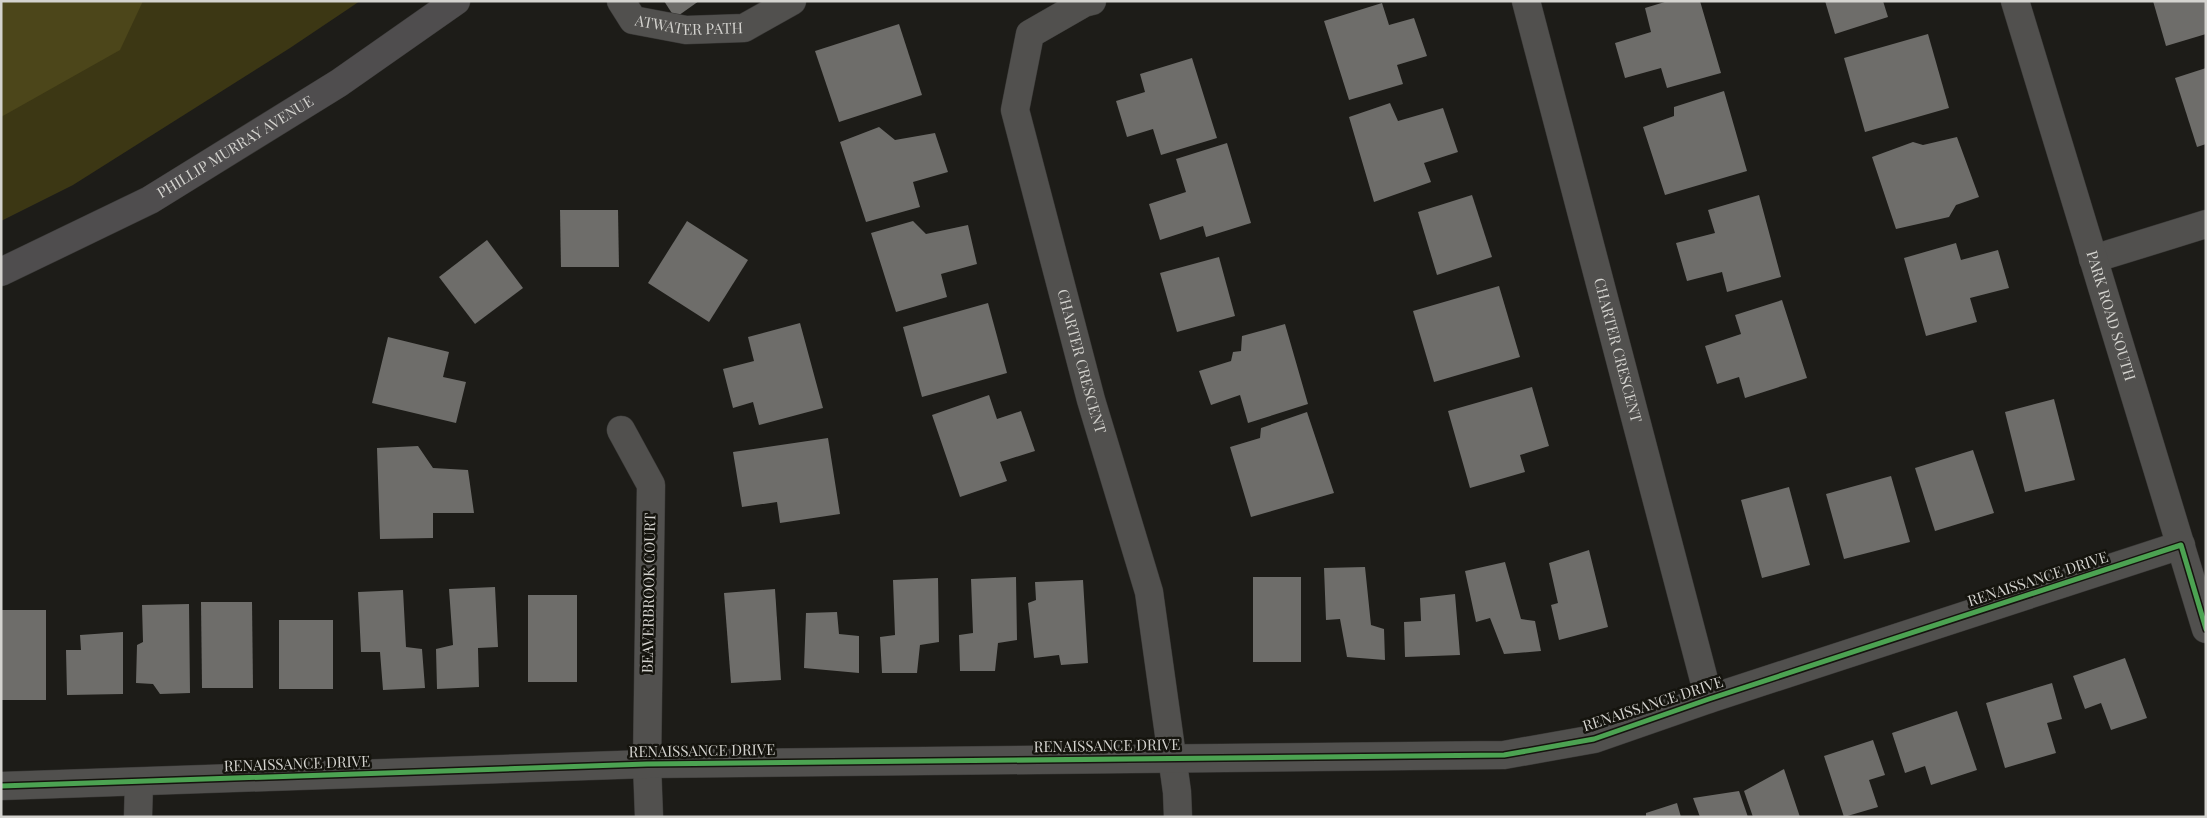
<svg xmlns="http://www.w3.org/2000/svg" width="2207" height="818" viewBox="0 0 2207 818" font-family="'Playfair Display',serif">
	<style>
		.green { fill: #3c3714 }
		.forest { fill: #4c461a }
		.building { fill: #6e6d6a }
		.lines { fill: none; stroke-linecap: round; stroke-linejoin: round }
		.minor-casing { stroke: #383735; stroke-width: 29 }
		.tertiary-casing { stroke: #383735; stroke-width: 29 }
		.secondary-casing { stroke: #383735; stroke-width: 29 }
		.minor { stroke: #51504e; stroke-width: 28 }
		.tertiary { stroke: #51504e; stroke-width: 28 }
		.secondary { stroke: #4f4d4e; stroke-width: 28 }
		.cycleway-casing { stroke: #15140e; stroke-width: 8 }
		.cycleway { stroke: #4ca352; stroke-width: 5 }
		.labels { text-anchor: middle; stroke-width: 5; stroke-linejoin: round; paint-order: stroke }
		.street-label { font-size: 15px; fill: #d4d3cf; stroke: #15140e }
	</style>
	<rect width="100%" height="100%" fill="#1d1c18"/>
	<!-- green -->
	<polygon class="green" points="1,1 360,1 290,48 73,185 1,221"/>
	<!-- forest -->
	<polygon class="forest" points="1,1 143,1 120,50 1,117"/>
	<!-- building -->
	<g class="building">
		<polygon points="664,1 699,1 675,18"/>
		<polygon points="1668,1 1700,1 1721,73 1667,88 1661,68 1625,78 1615,43 1651,32 1645,8"/>
		<polygon points="1825,1 1883,1 1888,17 1835,34"/>
		<polygon points="2153,1 2206,1 2206,34 2166,46"/>
		<polygon points="1382,3 1389,25 1414,18 1427,56 1397,65 1403,84 1349,100 1324,21"/>
		<polygon points="899,24 922,95 839,122 815,51"/>
		<polygon points="1928,34 1949,108 1865,132 1844,58"/>
		<polygon points="1192,58 1217,138 1161,155 1153,129 1127,137 1116,101 1145,92 1140,74"/>
		<polygon points="2206,68 2206,144 2197,147 2175,78"/>
		<polygon points="1724,91 1747,171 1665,195 1643,127 1674,116 1674,107"/>
		<polygon points="1390,103 1398,121 1443,108 1458,152 1424,163 1431,182 1374,202 1349,117"/>
		<polygon points="879,127 895,140 935,133 948,172 913,182 920,207 866,222 840,142"/>
		<polygon points="1957,137 1979,197 1956,205 1949,217 1896,229 1872,157 1913,142 1923,145"/>
		<polygon points="1227,143 1251,223 1206,237 1203,226 1160,240 1149,204 1186,192 1176,159"/>
		<polygon points="1472,195 1492,257 1437,275 1418,212"/>
		<polygon points="1759,195 1781,277 1727,292 1722,272 1687,281 1676,243 1715,233 1708,210"/>
		<polygon points="560,210 618,210 619,267 561,267"/>
		<polygon points="687,221 748,260 709,322 648,283"/>
		<polygon points="913,221 926,234 968,225 977,264 941,274 947,297 896,312 871,233"/>
		<polygon points="487,240 523,288 475,324 439,277"/>
		<polygon points="1956,243 1961,260 1998,250 2009,288 1970,298 1977,322 1926,336 1904,258"/>
		<polygon points="1219,257 1235,316 1177,332 1160,273"/>
		<polygon points="1499,286 1520,357 1434,382 1413,311"/>
		<polygon points="1782,300 1807,378 1745,398 1739,377 1717,384 1705,346 1741,334 1735,315"/>
		<polygon points="988,303 1007,373 922,397 903,327"/>
		<polygon points="800,323 823,408 759,425 753,402 733,408 723,369 754,361 748,337"/>
		<polygon points="1285,324 1308,404 1248,423 1240,395 1211,405 1199,371 1231,361 1233,352 1241,351 1242,336"/>
		<polygon points="388,337 449,352 443,377 466,382 456,423 372,403"/>
		<polygon points="1532,387 1549,446 1520,455 1525,472 1470,488 1448,411"/>
		<polygon points="989,395 997,419 1021,411 1035,451 1000,462 1007,481 960,497 932,415"/>
		<polygon points="2054,399 2075,480 2025,492 2005,412"/>
		<polygon points="1307,412 1334,493 1251,517 1230,447 1260,438 1261,428"/>
		<polygon points="828,438 840,514 780,523 777,502 742,507 733,452"/>
		<polygon points="418,446 433,468 468,470 474,513 433,513 433,538 380,539 377,448"/>
		<polygon points="1973,450 1994,513 1935,531 1915,468"/>
		<polygon points="1891,476 1910,542 1844,559 1826,494"/>
		<polygon points="1789,487 1810,565 1762,578 1741,500"/>
		<polygon points="1589,550 1608,627 1559,640 1551,605 1558,603 1549,563"/>
		<polygon points="1505,562 1521,619 1535,621 1541,651 1504,654 1490,618 1476,622 1465,571"/>
		<polygon points="1365,567 1371,625 1384,629 1385,660 1347,657 1340,619 1326,620 1324,568"/>
		<polygon points="1016,577 1017,640 998,643 995,671 960,671 959,635 973,633 971,579"/>
		<rect x="1253" y="577" width="48" height="85"/>
		<polygon points="938,578 939,642 920,645 917,673 882,673 880,637 895,635 893,580"/>
		<polygon points="1083,580 1088,663 1061,665 1059,655 1034,658 1028,603 1036,600 1035,582"/>
		<polygon points="495,587 498,647 478,648 479,687 437,689 436,649 453,645 449,589"/>
		<polygon points="775,589 781,680 731,683 724,593"/>
		<polygon points="403,590 406,647 422,649 425,688 383,690 380,652 361,652 358,592"/>
		<polygon points="1455,594 1460,655 1405,657 1404,622 1421,621 1420,598"/>
		<rect x="528" y="595" width="49" height="87"/>
		<polygon points="201,602 252,602 253,688 202,688"/>
		<polygon points="189,604 190,693 160,694 153,684 136,683 137,645 143,642 142,605"/>
		<rect x="1" y="610" width="45" height="90"/>
		<polygon points="837,612 839,634 859,636 859,673 804,668 806,613"/>
		<rect x="279" y="620" width="54" height="69"/>
		<polygon points="123,632 123,694 67,695 66,650 81,650 80,635"/>
		<polygon points="2125,658 2147,718 2111,730 2101,703 2085,709 2073,676"/>
		<polygon points="2052,683 2062,719 2047,723 2056,753 2005,768 1986,703"/>
		<polygon points="1957,711 1977,770 1931,785 1925,766 1905,773 1892,733"/>
		<polygon points="1873,740 1885,775 1869,780 1878,807 1844,817 1824,756"/>
		<polygon points="1784,769 1800,817 1753,817 1744,791"/>
		<polygon points="1739,791 1748,817 1700,817 1693,798"/>
		<polygon points="1677,803 1681,817 1646,817 1646,813"/>
	</g>
	<g class="lines">
		<!-- minor casing -->
		<g class="minor-casing">
			<g id="minor">
				<path id="s1" d="M621,1L633,20L686,30L744,28L792,1"/>
				<path id="s2" d="M1092,1L1084,3L1030,34L1015,110L1091,400L1149,592L1177,792L1178,817"/>
				<path id="s3" d="M1526,1L1709,699"/>
				<polyline points="2093,259 2206,224"/>
				<polyline points="621,430 651,485 647,764 649,817"/>
				<polyline points="1,786 647,764 1504,755 1594,739 1709,699 2181,545"/>
				<polyline points="138,817 139,783"/>
			</g>
		</g>
		<!-- tertiary casing -->
		<g class="tertiary-casing">
			<g id="tertiary">
				<path id="s4" d="M2015,1L2206,629"/>
			</g>
		</g>
		<!-- secondary casing -->
		<g class="secondary-casing">
			<g id="secondary">
				<path id="s5" d="M1,272L150,200L339,83L456,1"/>
			</g>
		</g>
		<!-- minor -->
		<use href="#minor" class="minor"/>
		<!-- tertiary -->
		<use href="#tertiary" class="tertiary"/>
		<!-- secondary -->
		<use href="#secondary" class="secondary"/>
		<!-- cycleway casing -->
		<g class="cycleway-casing">
			<polyline id="cycleway" points="1,786 647,764 1504,755 1594,739 1709,699 2181,545 2206,629"/>
		</g>
		<!-- cycleway -->
		<use href="#cycleway" class="cycleway"/>
	</g>
	<g class="labels">
		<!-- street labels -->
		<g class="street-label">
			<text dy="5" stroke="none"><textPath href="#s1" startOffset="79">ATWATER PATH</textPath></text>
			<text dy="5" stroke="none"><textPath href="#s5" startOffset="266">PHILLIP MURRAY AVENUE</textPath></text>
			<text dy="5" stroke="none"><textPath href="#s4" startOffset="329">PARK ROAD SOUTH</textPath></text>
			<text dy="5" stroke="none"><textPath href="#s3" startOffset="361">CHARTER CRESCENT</textPath></text>
			<text dy="5" stroke="none"><textPath href="#s2" startOffset="408">CHARTER CRESCENT</textPath></text>
			<text transform="translate(2038 579) rotate(-18)" y="5">RENAISSANCE DRIVE</text>
			<text transform="translate(649 593) rotate(-89)" y="5">BEAVERBROOK COURT</text>
			<text transform="translate(1653 704) rotate(-18)" y="5">RENAISSANCE DRIVE</text>
			<text transform="translate(1107 746) rotate(-1)" y="5">RENAISSANCE DRIVE</text>
			<text transform="translate(702 751) rotate(-1)" y="5">RENAISSANCE DRIVE</text>
			<text transform="translate(297 764) rotate(-2)" y="5">RENAISSANCE DRIVE</text>
		</g>
	</g>
	<!-- border -->
	<rect width="2207" height="818" fill="none" stroke="#d4d3cf" stroke-width="5"/>
</svg>
